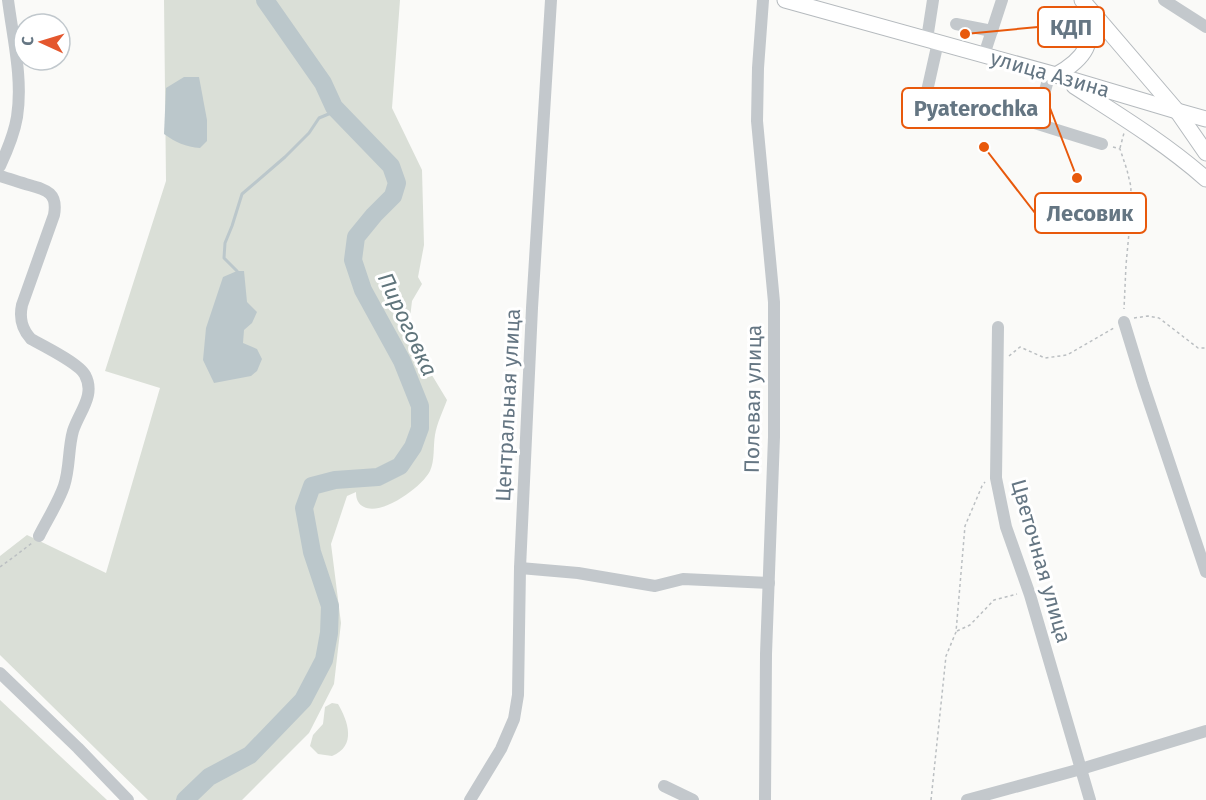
<svg xmlns="http://www.w3.org/2000/svg" width="1206" height="800" viewBox="0 0 1206 800" font-family="'Fira Sans',sans-serif">
	<style>
		.green { fill: #dadfd7 }
		.water { fill: #bbc7cb }
		.lines { fill: none; stroke-linecap: round; stroke-linejoin: round }
		.stream { stroke: #bbc7cb; stroke-width: 3 }
		.river { stroke: #bbc7cb; stroke-width: 18 }
		.major-casing { stroke: #b5babe; stroke-width: 17 }
		.path { stroke: #bbbfc2; stroke-width: 1.5; stroke-dasharray: 3 3; stroke-linecap: butt }
		.minor { stroke: #c3c8cc; stroke-width: 12 }
		.major { stroke: #fff; stroke-width: 15 }
		.labels { text-anchor: middle; stroke-width: 6; stroke-linejoin: round; paint-order: stroke }
		.street-label { font-size: 21px; fill: #657683; stroke: #fff }
		.water-label { font-size: 22px; font-style: italic; fill: #60757c; stroke: #fff }
		.leader { fill: none; stroke: #e8590c; stroke-width: 2 }
		.callout-dot { fill: #e8590c; stroke: #fff; stroke-width: 2 }
		.callout { fill: #fff; stroke: #e8590c; stroke-width: 2 }
		.callout-label { font-size: 22px; text-anchor: middle; font-weight: bold; fill: #657683 }
	</style>
	<rect width="100%" height="100%" fill="#fafaf8"/>
	<!-- green -->
	<g class="green">
		<path d="M164,0H400L392,108L422,170L424,245L418,277L422,284L412,301L410,318L421,357L447,400C443,411 437,423 435,435C433,447 435,460 430,471C422,487 382,516 364,507C358,504 356,499 356,492L347,496L331,544L341,623L334,684L309,733L242,800H148L0,655V556L27,535L106,573L160,388L105,371L166,181Z"/>
		<polygon points="0,700 107,800 0,800"/>
		<path d="M332,703L338,704C348,721 357,746 332,756L318,754L310,746L313,735L323,724L325,707Z"/>
	</g>
	<!-- water -->
	<g class="water">
		<path d="M184,77H199L207,120V141L200,148C186,147 175,142 164,134L166,88Z"/>
		<polygon points="237,271 244,271 247,302 257,312 252,323 244,330 243,343 257,349 262,359 257,371 251,376 214,383 203,360 206,328 223,277"/>
	</g>
	<g class="lines">
		<!-- stream -->
		<polyline class="stream" points="237,271 224,258 225,243 232,226 242,194 285,157 309,133 319,118 331,113 334,107"/>
		<!-- river -->
		<polyline class="river" points="185,800 209,777 250,755 303,700 324,660 329,633 330,606 312,552 304,508 312,486 335,480 378,477 400,466 413,447 420,428 420,406 402,361 363,290 353,260 356,237 374,215 393,196 397,183 391,166 334,107 323,83 265,0"/>
		<!-- major casing -->
		<g class="major-casing">
			<g id="major">
				<polyline points="785,0 1056,75 1177,111 1206,119"/>
				<polyline points="1082,0 1177,111 1206,153"/>
				<path d="M1056,75C1085,59 1096,42 1087,9"/>
				<path d="M1074,86C1119,115 1165,143 1206,179"/>
			</g>
		</g>
		<!-- path -->
		<g class="path">
			<polyline points="1113,147 1120,149 1127,170 1131,187 1130,222 1126,265 1124,309"/>
			<polyline points="1120,148 1124,133"/>
			<polyline points="1134,318 1148,316 1159,318 1198,348 1206,348"/>
			<polyline points="1009,356 1020,347 1045,358 1067,355 1114,328"/>
			<polyline points="0,567 15,556 32,543"/>
			<polyline points="957,631 970,625 994,600 1017,594"/>
			<polyline points="931,800 946,656 956,632 965,526 982,486 985,482"/>
		</g>
		<!-- minor -->
		<g class="minor">
			<polyline points="763,0 758,68 757,121 774,302 774,437 766,654 765,800"/>
			<polyline points="1164,0 1206,27"/>
			<polyline points="956,24 992,31"/>
			<polyline points="927,39 933,0"/>
			<polyline points="984,55 1002,0"/>
			<polyline points="973,104 1102,144"/>
			<polyline points="921,118 938,42"/>
			<polyline points="1036,122 1050,73"/>
			<path d="M0,166C7,151 14,135 17,117C23,79 13,39 8,0"/>
			<path d="M0,176C10,179 19,182 29,185C47,190 58,193 54,215L22,305C19,319 22,329 31,339C44,346 80,364 85,375C96,395 79,412 73,431C68,449 70,468 64,486C58,503 47,520 39,536"/>
			<polyline points="1124,322 1143,384 1206,572"/>
			<polyline points="998,327 996,478 1006,527 1030,595 1090,800"/>
			<polyline points="520,568 578,573 655,586 683,579 769,583"/>
			<polyline points="0,673 78,748 128,800"/>
			<polyline points="664,786 693,800"/>
			<polyline points="470,800 501,749 514,719 518,695 520,568 532,308 551,0"/>
			<polyline points="967,800 1081,769 1206,731"/>
		</g>
		<!-- major -->
		<use href="#major" class="major"/>
	</g>
	<g class="labels">
		<!-- street labels -->
		<g class="street-label">
			<text transform="translate(1050 74) rotate(16)" y="7">улица Азина</text>
			<text transform="translate(753 399) rotate(-89)" y="7">Полевая улица</text>
			<text transform="translate(508 405) rotate(-87)" y="7">Центральная улица</text>
			<text transform="translate(1041 561) rotate(74)" y="7">Цветочная улица</text>
		</g>
		<!-- water labels -->
		<g class="water-label">
			<text transform="translate(408 324) rotate(65)" y="8">Пироговка</text>
		</g>
	</g>
	<!-- callouts -->
	<path class="leader" d="M965 34L1038 27M1077 178L1050 108M984 147L1035 213"/>
	<g class="callout-dot">
		<circle cx="965" cy="34" r="6"/>
		<circle cx="1077" cy="178" r="6"/>
		<circle cx="984" cy="147" r="6"/>
	</g>
	<g class="callout">
		<rect x="1038" y="7" width="66" height="40" rx="6"/>
		<rect x="902" y="88" width="148" height="40" rx="6"/>
		<rect x="1035" y="193" width="111" height="40" rx="6"/>
	</g>
	<g class="callout-label">
		<text x="1071" y="35">КДП</text>
		<text x="976" y="116">Pyaterochka</text>
		<text x="1090" y="221">Лесовик</text>
	</g>
	<!-- north arrow -->
	<g transform="translate(42 42) rotate(274)"><circle r="28" fill="#ffffff" stroke="#c1c8cd" stroke-width="1.5"/>
	<path d="M0-4.5L10 22L0 15L-10 22Z" fill="#e4572e"/>
	<text y="-9" font-size="16" font-weight="bold" text-anchor="middle" fill="#657683">С</text>
	</g>
</svg>
